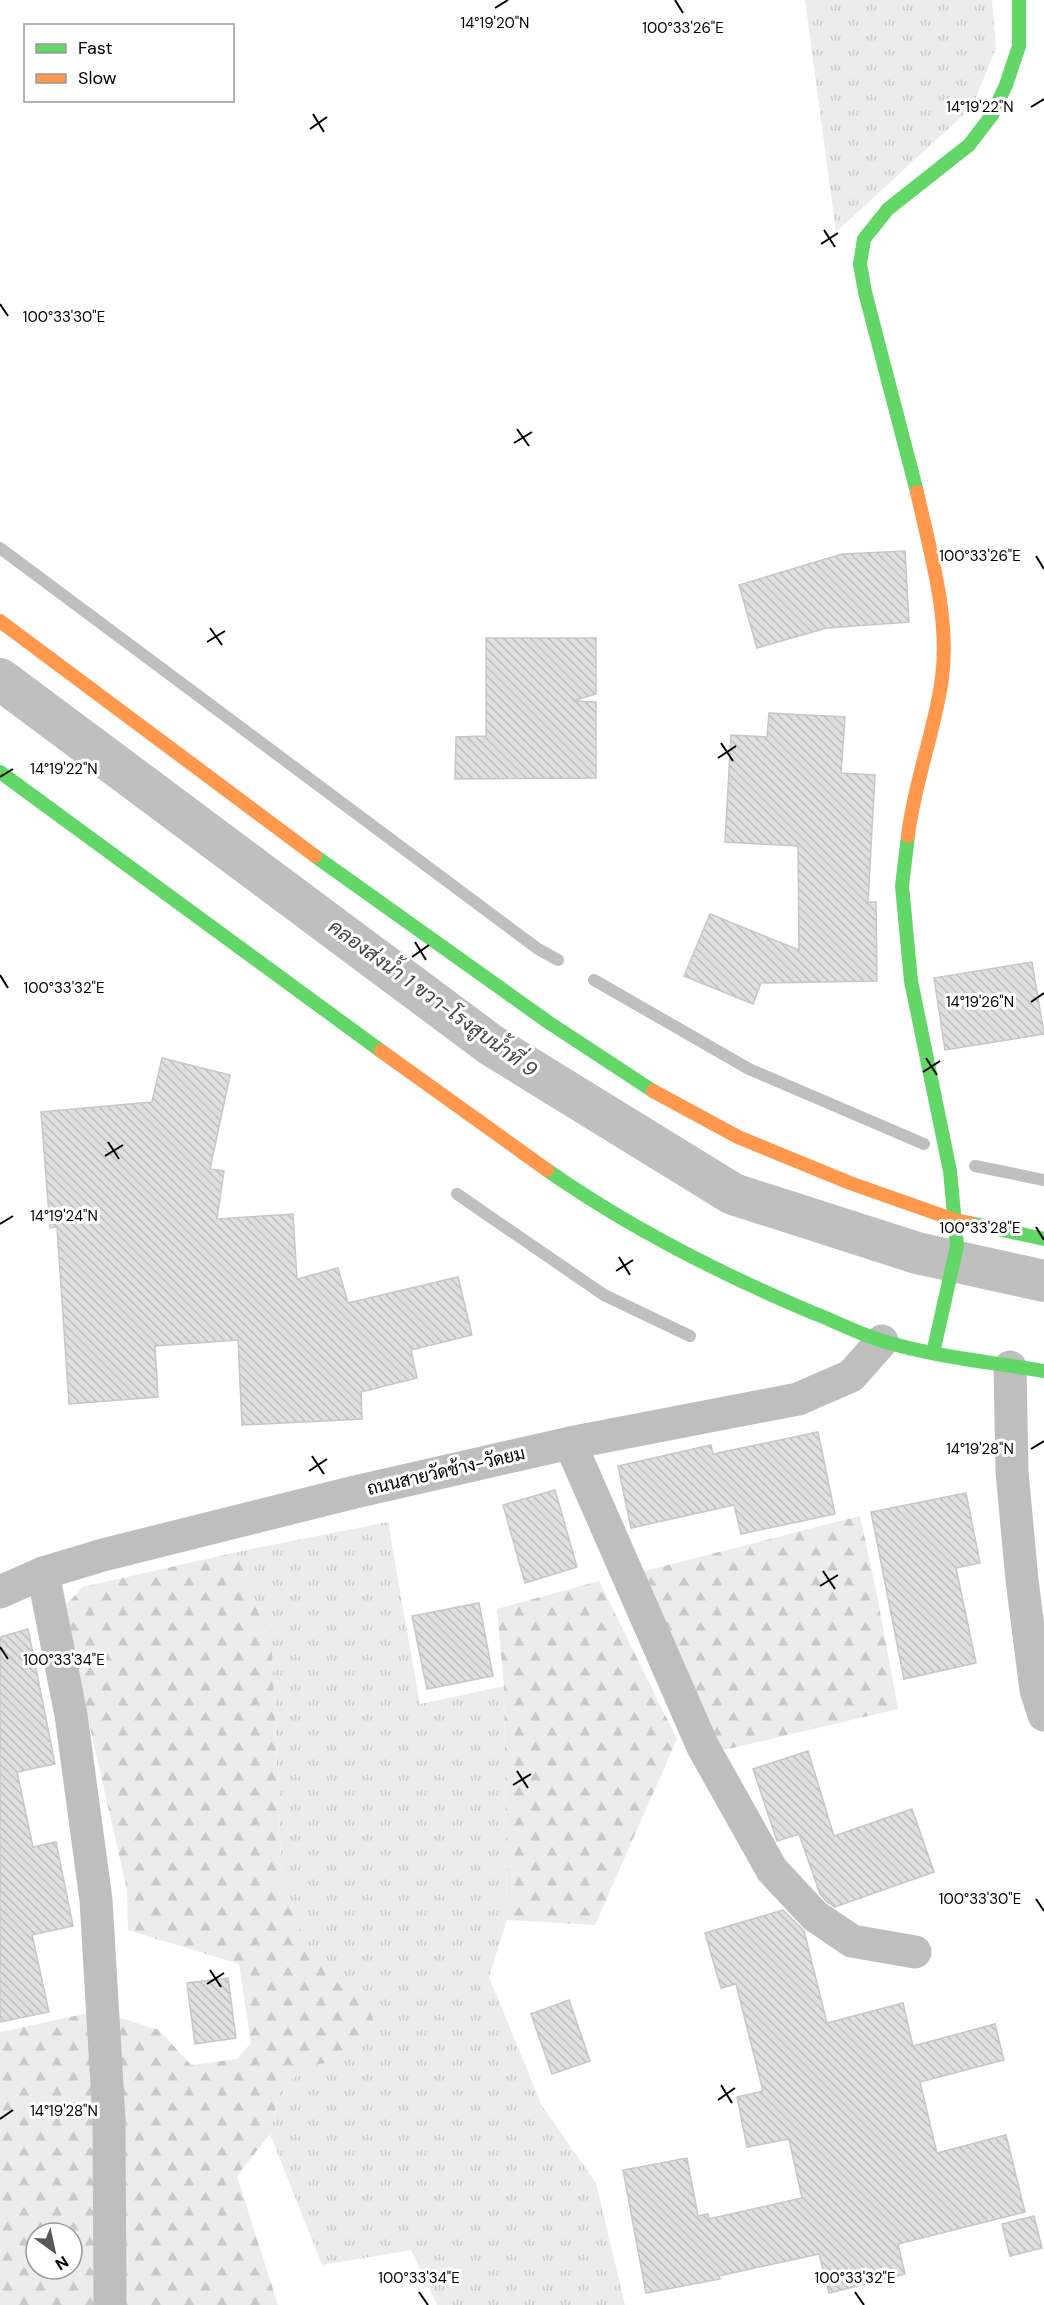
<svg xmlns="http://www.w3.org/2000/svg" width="1044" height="2305" viewBox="0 0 1044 2305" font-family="'DM Sans',Sarabun,sans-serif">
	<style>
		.grass { fill: url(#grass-tufts) }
		.forest { fill: url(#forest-firs); fill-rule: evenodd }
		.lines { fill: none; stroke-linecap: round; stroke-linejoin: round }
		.stream { stroke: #bfbfbf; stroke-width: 12 }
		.canal { stroke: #bfbfbf; stroke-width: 42 }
		.building { fill: url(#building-back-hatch); stroke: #c7c7c7; stroke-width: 1.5 }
		.street { stroke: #bebebe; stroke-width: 33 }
		.fast { stroke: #63d668; stroke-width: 14 }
		.slow { stroke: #ff974d; stroke-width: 14 }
		.ticks { fill: none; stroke: #000; stroke-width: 2 }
		.labels { text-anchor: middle; stroke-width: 6; stroke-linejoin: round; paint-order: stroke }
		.street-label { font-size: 18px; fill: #000; stroke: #fff }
		.water-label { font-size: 20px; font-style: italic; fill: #444; stroke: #fff }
		.ticks-label { font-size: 15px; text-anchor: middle; fill: #000; stroke: #fff; stroke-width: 6; stroke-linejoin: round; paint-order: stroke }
	</style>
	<defs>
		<pattern id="grass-tufts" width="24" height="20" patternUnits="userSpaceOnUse" patternTransform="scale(1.5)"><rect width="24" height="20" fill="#ececec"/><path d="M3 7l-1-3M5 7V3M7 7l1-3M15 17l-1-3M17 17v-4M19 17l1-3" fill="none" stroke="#c9c9c9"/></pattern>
		<pattern id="forest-firs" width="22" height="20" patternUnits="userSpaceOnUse" patternTransform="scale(1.5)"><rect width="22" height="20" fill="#ececec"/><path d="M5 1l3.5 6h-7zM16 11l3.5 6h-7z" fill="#c9c9c9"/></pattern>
		<pattern id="building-back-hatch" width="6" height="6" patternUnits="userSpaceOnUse" patternTransform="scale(1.5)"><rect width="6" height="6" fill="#dfdfdf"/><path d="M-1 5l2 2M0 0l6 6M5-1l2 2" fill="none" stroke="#bebebe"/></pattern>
	</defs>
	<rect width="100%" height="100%" fill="#fff"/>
	<!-- grass -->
	<g class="grass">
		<polygon points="805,0 992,0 996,48 972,107 836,232"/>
		<polygon points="388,1522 420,1704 504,1686 507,1920 489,1977 542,2106 596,2183 625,2305 437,2305 411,2250 322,2265 270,2134 279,2093 304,2067 346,2059 365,1993 307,1945 282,1880 272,1649 237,1552"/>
	</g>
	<!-- forest -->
	<g class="forest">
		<polygon points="860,1516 876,1590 898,1709 719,1751 637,1573"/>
		<path d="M237,1552L272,1649L282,1880L307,1945L365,1993L377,2033L346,2059L304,2067L279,2093L270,2134L237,2176L278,2305H0V2032L98,2011L159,2030L191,2065L237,2059L251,2043L239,1964L128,1930L127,1890L63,1608L83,1587ZM36,2233H72V2269H36Z"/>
		<polygon points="599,1581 677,1739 595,1925 507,1920 504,1686 497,1609"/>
	</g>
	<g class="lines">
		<!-- stream -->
		<g class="stream">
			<polyline points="0,548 538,949 558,960"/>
			<polyline points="594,980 749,1069 924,1144"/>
			<polyline points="975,1166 1044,1180"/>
			<polyline points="457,1194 604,1295 690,1336"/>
		</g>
		<!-- canal -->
		<polyline class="canal" points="0,679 491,1045 733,1194 917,1253 1044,1281"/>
	</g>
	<!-- building -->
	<g class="building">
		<polygon points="905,551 909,622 827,628 757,648 739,585 842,554"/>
		<polygon points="486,638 596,638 596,694 573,701 596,702 596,778 455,779 456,737 486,736"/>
		<polygon points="769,713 845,717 841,773 875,775 868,902 876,902 877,981 761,983 753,1004 684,976 710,914 799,950 798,846 725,842 731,735 767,737"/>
		<polygon points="1032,962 1044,1034 945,1050 934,978"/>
		<polygon points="162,1058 230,1075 210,1169 224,1171 217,1219 293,1214 297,1279 338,1268 348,1303 458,1277 472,1335 411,1350 417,1378 361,1392 362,1419 242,1425 238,1340 155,1346 158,1397 69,1404 57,1227 50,1228 41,1112 152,1102"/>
		<polygon points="818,1432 835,1514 741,1534 734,1505 631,1528 618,1466 711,1445 713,1454"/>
		<polygon points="555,1490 577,1567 525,1583 503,1505"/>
		<polygon points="966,1493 980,1563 956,1568 976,1663 904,1679 871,1512"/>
		<polygon points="479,1603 493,1676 427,1689 412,1616"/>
		<polygon points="28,1629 55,1764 17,1772 33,1847 56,1842 73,1926 32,1935 49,2012 0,2022 0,1637"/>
		<polygon points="808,1751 834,1836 912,1809 934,1872 835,1907 827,1902 820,1894 799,1834 777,1841 753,1769"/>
		<polygon points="783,1910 804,1931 827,2023 903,2003 913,2046 995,2024 1004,2060 920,2082 937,2153 1006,2135 1025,2212 898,2244 905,2274 829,2293 819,2254 719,2276 720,2279 646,2293 623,2170 687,2158 698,2216 708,2214 709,2219 802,2198 789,2139 747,2147 737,2097 763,2091 736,1984 721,1988 705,1933"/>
		<polygon points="228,1978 236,2038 195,2044 187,1983"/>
		<polygon points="569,2000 590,2061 552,2074 531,2014"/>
		<polygon points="1034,2216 1042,2248 1010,2256 1002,2224"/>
	</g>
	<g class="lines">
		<!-- street -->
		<g class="street">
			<polyline points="1010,1367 1012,1472 1022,1580 1036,1690 1044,1715"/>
			<polyline points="570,1443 703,1747 772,1870 815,1916 852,1941 915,1952"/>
			<polyline points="43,1573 71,1715 96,1900 109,2119 110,2305"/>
			<polyline points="0,1592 43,1573 103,1555 355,1492 570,1443 798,1399 851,1376 882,1341"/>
		</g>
		<!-- fast -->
		<g class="fast">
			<polyline points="917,492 865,292 860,264 864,239 888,209 969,145 992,115 1006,85 1019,46 1019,0"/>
			<polyline points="0,772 381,1051"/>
			<polyline points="908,836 902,886 911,981 950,1171 957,1246 933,1353"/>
			<polyline points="315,856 548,1022 653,1091"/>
			<path d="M547,1170C627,1226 721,1274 811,1312C835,1321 859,1334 883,1341C935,1357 991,1362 1044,1371"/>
			<polyline points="970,1223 1044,1239"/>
		</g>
		<!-- slow -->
		<g class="slow">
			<polyline points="0,621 315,856"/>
			<path d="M908,836C914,783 935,731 942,678C950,616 930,552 917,492"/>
			<polyline points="381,1051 547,1170"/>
			<polyline points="653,1091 738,1137 850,1183 955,1220 970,1223"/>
		</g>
	</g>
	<!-- ticks -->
	<path class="ticks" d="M675,0L683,13M495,8L508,0M1031,107L1044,99M313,114L324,132M310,129L327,117M824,230L835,247M821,244L838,233M0,304L8,316M517,429L529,446M514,443L532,432M1036,556L1044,569M210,628L222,645M207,642L225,631M721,743L733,761M718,758L736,746M0,777L13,769M415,942L426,960M412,957L429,945M0,975L8,988M1031,1002L1044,993M926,1058L937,1075M923,1072L940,1061M108,1142L119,1159M105,1156L123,1145M0,1224L13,1216M1036,1227L1044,1240M619,1257L630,1275M616,1271L633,1260M1031,1449L1044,1441M312,1456L324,1474M309,1471L327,1459M823,1571L835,1589M820,1586L838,1575M0,1647L8,1659M517,1771L528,1788M513,1785L531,1774M1036,1899L1044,1911M210,1970L221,1987M207,1984L224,1973M721,2085L732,2103M718,2100L735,2088M0,2119L13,2110M419,2292L428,2305M855,2292L864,2305"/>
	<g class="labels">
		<!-- street labels -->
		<g class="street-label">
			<text transform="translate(446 1471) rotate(-13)" y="6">ถนนสายวัดช้าง-วัดยม</text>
		</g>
		<!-- water labels -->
		<g class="water-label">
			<text transform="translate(433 998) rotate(36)" y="7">คลองส่งน้ำ 1 ขวา-โรงสูบน้ำที่ 9</text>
		</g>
	</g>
	<g class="ticks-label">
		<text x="495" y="28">14°19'20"N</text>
		<text x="683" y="33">100°33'26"E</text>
		<text x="980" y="112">14°19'22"N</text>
		<text x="64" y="322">100°33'30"E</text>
		<text x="980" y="561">100°33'26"E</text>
		<text x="64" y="774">14°19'22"N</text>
		<text x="64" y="993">100°33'32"E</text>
		<text x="980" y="1007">14°19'26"N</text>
		<text x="64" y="1221">14°19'24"N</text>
		<text x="980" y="1233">100°33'28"E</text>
		<text x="980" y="1454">14°19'28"N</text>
		<text x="64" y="1665">100°33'34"E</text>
		<text x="980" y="1904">100°33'30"E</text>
		<text x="64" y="2116">14°19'28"N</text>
		<text x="419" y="2283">100°33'34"E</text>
		<text x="855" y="2283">100°33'32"E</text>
	</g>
	<!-- legend -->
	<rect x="24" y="24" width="210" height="78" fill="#ffffff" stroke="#999999" stroke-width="1.5"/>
	<rect x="36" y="44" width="30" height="9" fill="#63d668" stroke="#999999" stroke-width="1.5"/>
	<text x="78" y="54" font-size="18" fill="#000000">Fast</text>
	<rect x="36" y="74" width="30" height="9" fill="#ff974d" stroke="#999999" stroke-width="1.5"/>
	<text x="78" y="84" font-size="18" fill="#000000">Slow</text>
	<!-- north arrow -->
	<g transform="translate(54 2251) rotate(147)"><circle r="28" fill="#ffffff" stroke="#999999" stroke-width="1.5"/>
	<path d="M0-4.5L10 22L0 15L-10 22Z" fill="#595959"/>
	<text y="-9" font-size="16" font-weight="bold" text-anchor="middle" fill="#000000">N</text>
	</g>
</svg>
